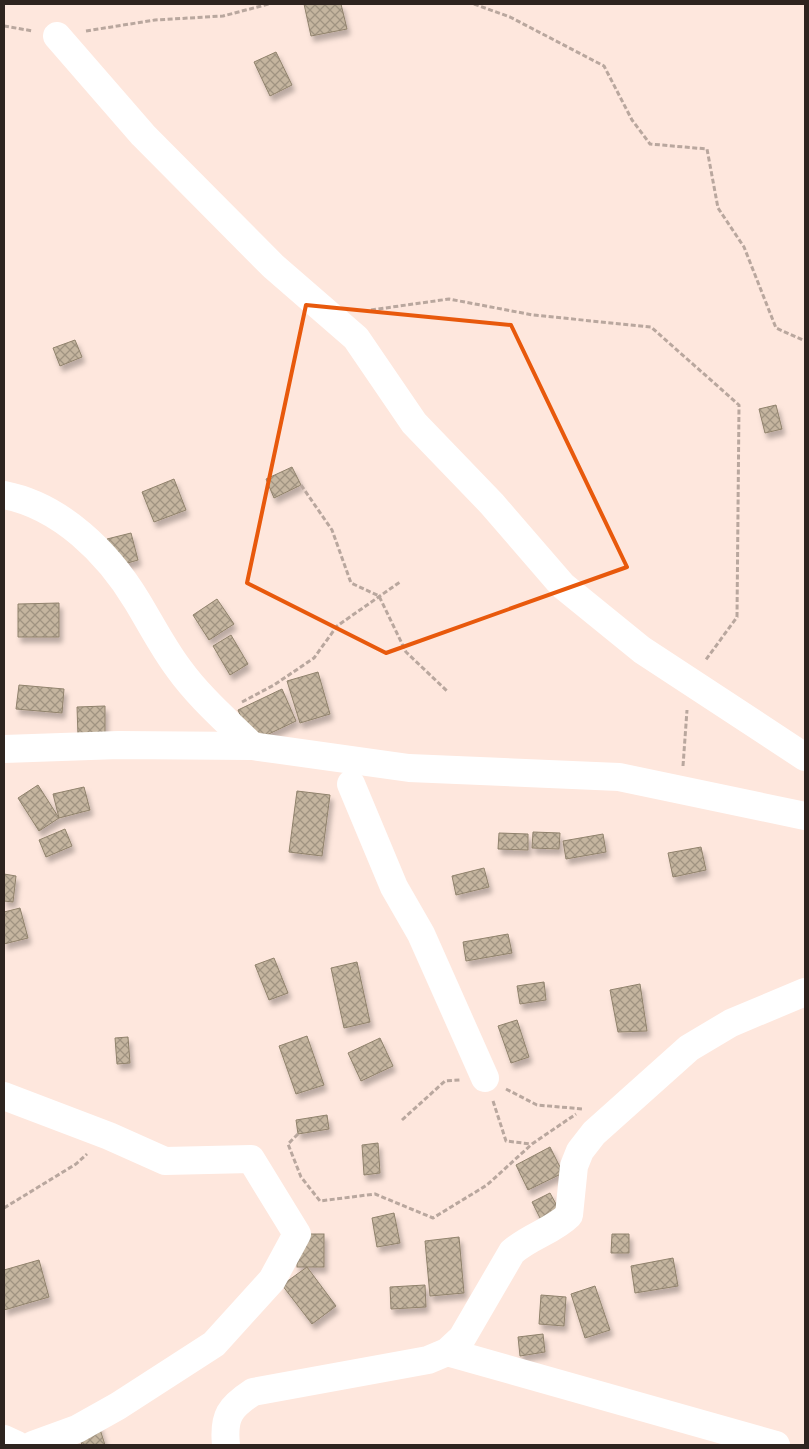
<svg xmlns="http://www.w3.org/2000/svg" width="809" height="1449" viewBox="0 0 809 1449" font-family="Ubuntu,sans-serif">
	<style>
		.building { fill: url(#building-cross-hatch); stroke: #90826c; filter: url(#shadow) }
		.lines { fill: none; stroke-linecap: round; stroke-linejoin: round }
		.path { stroke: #b9a79e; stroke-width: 3; stroke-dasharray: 5 2.5; stroke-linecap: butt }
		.minor { stroke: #fff; stroke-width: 28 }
		.marked { fill: none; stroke: #e8590c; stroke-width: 4; stroke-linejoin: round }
	</style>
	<defs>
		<pattern id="building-cross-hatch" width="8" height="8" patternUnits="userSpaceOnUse" patternTransform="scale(1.25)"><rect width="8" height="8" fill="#c5b59f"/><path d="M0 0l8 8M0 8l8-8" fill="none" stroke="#a09381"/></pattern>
		<filter id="shadow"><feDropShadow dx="3" dy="5.5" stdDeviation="2.5" flood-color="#0004"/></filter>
	</defs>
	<rect width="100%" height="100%" fill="#fee7dd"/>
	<!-- building -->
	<g class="building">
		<polygon points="304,4 341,4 347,29 311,36"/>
		<polygon points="276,52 292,85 270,96 254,62"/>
		<polygon points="75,340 82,357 60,366 53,348"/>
		<polygon points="776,405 782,429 765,433 759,409"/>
		<polygon points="292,467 301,485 274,498 266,479"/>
		<polygon points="174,479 186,510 154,522 142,492"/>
		<polygon points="131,533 138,560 114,567 107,539"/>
		<polygon points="217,599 234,624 209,640 193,615"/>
		<polygon points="59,603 59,637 18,637 18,604"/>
		<polygon points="231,635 248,664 230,675 213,646"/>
		<polygon points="318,672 330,714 300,723 287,681"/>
		<polygon points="19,685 64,689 62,713 16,709"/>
		<polygon points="282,689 296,721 252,742 238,710"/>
		<polygon points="105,706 105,735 78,736 77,707"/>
		<polygon points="38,785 59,818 39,831 18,798"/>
		<polygon points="84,787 90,810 59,818 53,794"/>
		<polygon points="297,791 330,795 322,856 289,852"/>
		<polygon points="65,829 72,846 46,857 39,840"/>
		<polygon points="533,832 560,833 559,849 532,848"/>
		<polygon points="499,833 528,834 528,850 498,849"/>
		<polygon points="603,834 606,852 566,859 563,841"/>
		<polygon points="701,847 706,870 673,877 668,853"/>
		<polygon points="484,868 489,887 456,895 452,876"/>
		<polygon points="4,874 16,876 13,902 4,901"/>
		<polygon points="20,908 28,938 4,944 4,912"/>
		<polygon points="508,934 512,953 466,961 463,942"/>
		<polygon points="274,958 288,993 269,1000 255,965"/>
		<polygon points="357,962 370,1022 344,1028 331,968"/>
		<polygon points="544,982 546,1000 520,1004 517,986"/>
		<polygon points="640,984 647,1031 618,1032 610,990"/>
		<polygon points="517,1020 529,1057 511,1063 498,1026"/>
		<polygon points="307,1036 324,1085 296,1094 279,1046"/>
		<polygon points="128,1037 130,1063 117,1064 115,1038"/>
		<polygon points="380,1038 393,1066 361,1081 348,1053"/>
		<polygon points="327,1115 329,1129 298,1134 296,1120"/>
		<polygon points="378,1143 380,1173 364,1175 362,1145"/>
		<polygon points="550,1147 563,1173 528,1190 516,1165"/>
		<polygon points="550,1193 563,1217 544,1226 532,1202"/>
		<polygon points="394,1213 400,1243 377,1247 372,1218"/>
		<rect x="297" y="1234" width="27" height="33"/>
		<polygon points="612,1234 629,1234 629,1253 611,1253"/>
		<polygon points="459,1237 464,1293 430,1296 425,1241"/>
		<polygon points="673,1258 678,1286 635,1293 631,1266"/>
		<polygon points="39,1260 49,1297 4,1310 4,1270"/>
		<polygon points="307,1267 336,1306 312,1324 282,1285"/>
		<polygon points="425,1285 426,1307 391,1309 390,1287"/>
		<polygon points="595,1286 610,1330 585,1338 571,1294"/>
		<polygon points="541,1295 566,1297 564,1326 539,1324"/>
		<polygon points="543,1334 545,1352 520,1356 518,1337"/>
		<polygon points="98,1423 105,1445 82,1445 77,1429"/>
	</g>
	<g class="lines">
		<!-- path -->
		<g class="path">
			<polyline points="474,4 510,17 604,66 632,120 650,144 707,149 718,208 744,247 776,328 805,341"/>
			<polyline points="4,26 33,31"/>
			<polyline points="86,31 155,20 223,16 269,4"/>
			<polyline points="371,310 449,299 533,315 651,327 739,405 737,617 705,661"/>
			<polyline points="301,485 332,530 351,583 379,596 406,652 447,691"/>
			<polyline points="242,702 274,685 314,658 337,626 400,582"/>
			<polyline points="683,766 687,710"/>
			<polyline points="506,1089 537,1105 583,1109"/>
			<polyline points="493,1101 506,1141 531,1144"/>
			<polyline points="402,1120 445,1081 460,1080"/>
			<polyline points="298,1134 288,1144 301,1177 320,1201 375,1194 433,1218 487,1185 532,1144 576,1114"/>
			<polyline points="4,1208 76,1164 87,1154"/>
		</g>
		<!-- minor -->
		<g class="minor">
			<polyline points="57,36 143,135 273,266 356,338 414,423 492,504 562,585 642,650 805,757"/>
			<path d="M4,495C61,506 108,553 137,601C151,624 163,648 179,669C200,698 227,721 252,746"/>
			<polyline points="4,749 119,745 252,746 409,768 619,777 805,816"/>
			<polyline points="351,784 394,887 421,934 485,1078"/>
			<polyline points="4,1096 109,1136 165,1161 251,1159 297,1234 272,1280 214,1344 118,1406 77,1429 33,1445"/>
			<polyline points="447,1352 776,1445"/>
			<polyline points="4,1439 17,1445"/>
			<path d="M226,1445C223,1416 230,1407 253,1392L428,1360L447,1352L462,1338L512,1252C530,1236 553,1231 569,1215L574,1166L580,1151L594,1133L689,1048L731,1023L805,992"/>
		</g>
	</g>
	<!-- marked area -->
	<path class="marked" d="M306,305L511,325L627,567L386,653L247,583Z"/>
	<!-- border -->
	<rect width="809" height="1449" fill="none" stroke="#2e241f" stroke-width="10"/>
</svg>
